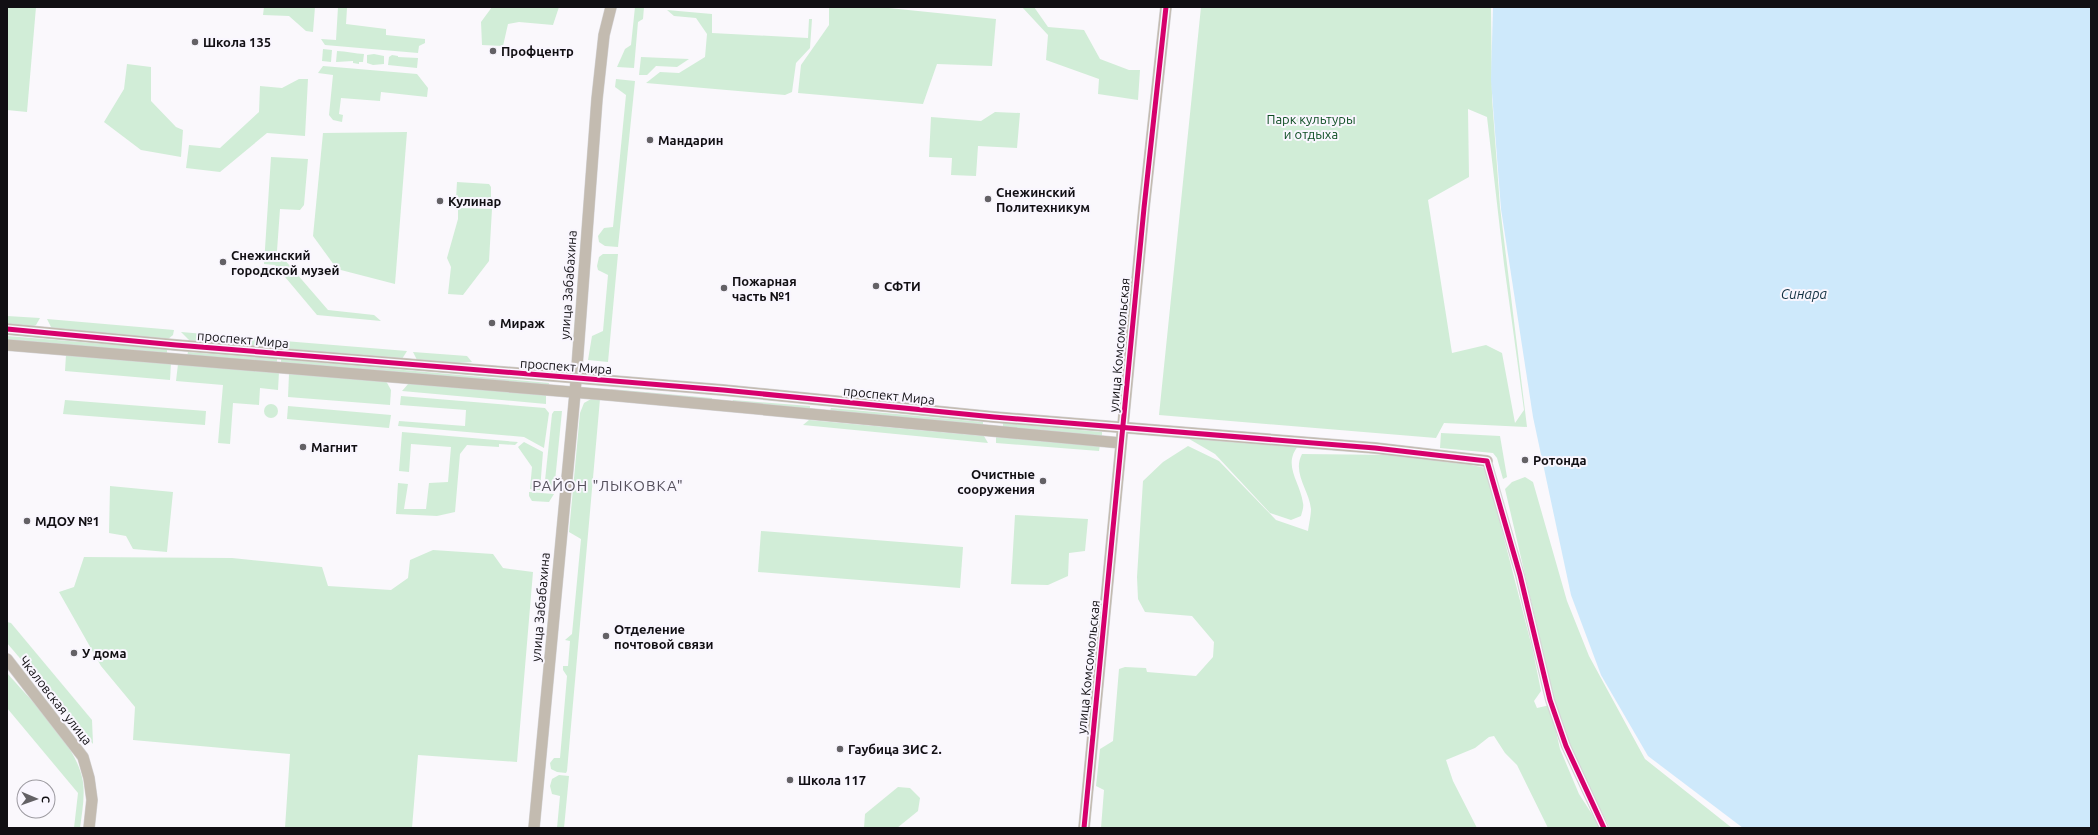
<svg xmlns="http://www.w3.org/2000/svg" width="2098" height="835" viewBox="0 0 2098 835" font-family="Ubuntu,sans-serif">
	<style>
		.green { fill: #d1edd7; fill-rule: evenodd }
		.water { fill: #cee9fb }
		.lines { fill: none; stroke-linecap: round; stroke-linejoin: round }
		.street-casing { stroke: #d5d4d6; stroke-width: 10 }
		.secondary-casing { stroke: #d5d4d6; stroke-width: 12 }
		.street { stroke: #c3bcb2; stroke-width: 8 }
		.secondary { stroke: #c3bbb0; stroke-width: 11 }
		.cycleway-casing { stroke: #f9f6fe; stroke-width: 8 }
		.cycleway { stroke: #d6006c; stroke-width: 5 }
		.poi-dot { fill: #636165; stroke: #f9f6fe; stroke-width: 1.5 }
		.labels { text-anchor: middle; stroke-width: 4; stroke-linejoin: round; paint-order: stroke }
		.poi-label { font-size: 13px; font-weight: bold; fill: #110f13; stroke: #f9f6fe; text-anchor: start }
		.park-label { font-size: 13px; fill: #0d4d22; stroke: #f9f6fe }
		.street-label { font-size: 13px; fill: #110f13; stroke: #f9f6fe }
		.water-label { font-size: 14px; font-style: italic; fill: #123142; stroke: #f9f6fe }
		.quarter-label { font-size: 15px; letter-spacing: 1px; fill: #55505c; stroke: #f9f6fe }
	</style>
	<rect width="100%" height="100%" fill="#faf8fc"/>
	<!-- green -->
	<g class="green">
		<polygon points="7,7 36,7 27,112 7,110"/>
		<polygon points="264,7 315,7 313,32 306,31 289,16 263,15"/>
		<polygon points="338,7 352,7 347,8 346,24 386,29 386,35 425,39 425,43 419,46 418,53 325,45 321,39 336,40"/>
		<polygon points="492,7 559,7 553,25 519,22 508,24 503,46 482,45 481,22"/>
		<polygon points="635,7 644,7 643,19 638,22 634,68 617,67 625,49 631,45"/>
		<polygon points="829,7 879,7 996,19 992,66 937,64 923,104 798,93 801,65 829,25"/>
		<polygon points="1022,7 1034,7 1048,27 1084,30 1100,59 1129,70 1140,70 1138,100 1098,94 1099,79 1046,60 1048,35"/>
		<path d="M1201,7H1491L1492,98L1500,207L1527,427L1444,423L1436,438L1159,415ZM1468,109L1487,117L1504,264L1524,410L1515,423L1502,353L1486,345L1452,353L1428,200L1469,177Z"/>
		<polygon points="667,10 712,14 712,33 808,38 809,19 812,19 810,48 796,63 792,92 785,95 646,83 660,72 679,73 705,57 707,34 696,18 674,16"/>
		<polygon points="323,49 332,50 331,62 322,61"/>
		<path d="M337,51C346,51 356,54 364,54L363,62H359V64L353,63V61L336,62Z"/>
		<polygon points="374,54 384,56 384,64 373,65 367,63 367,55"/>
		<polygon points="392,55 398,56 398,57 418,58 417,68 388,65 389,57"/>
		<polygon points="641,57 689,59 677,67 656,66 647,75 639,75"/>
		<polygon points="127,64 151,67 151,101 176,127 183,130 181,157 141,150 104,122 124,89"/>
		<polygon points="323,66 417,74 428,88 427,97 381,92 380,101 341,98 339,114 343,115 342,122 333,120 329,115 333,75 318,73"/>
		<polygon points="299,79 308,79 305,136 267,133 220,172 186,168 189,145 220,148 259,112 260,86 282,88"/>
		<polygon points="616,79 635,81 618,247 605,246 599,242 598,236 604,228 613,227 626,95 615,87"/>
		<polygon points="995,112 1020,113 1017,148 978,146 976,176 951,175 952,158 929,157 931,117 981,121"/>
		<polygon points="407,132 395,284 337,269 313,236 323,133"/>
		<polygon points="271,157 308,159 304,205 300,210 280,209 277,251 328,310 374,315 381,321 317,315 275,265 264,264"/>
		<polygon points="457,182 489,184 491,187 491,199 487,202 456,199"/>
		<polygon points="458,208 492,209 489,261 463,295 448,294 451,267 447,258 458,219"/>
		<polygon points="603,254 618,254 608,362 588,360 592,336 603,331 608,275 598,270 597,266 599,257"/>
		<polygon points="7,316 40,318 36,325 32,327 7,325"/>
		<polygon points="47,319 174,330 173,335 168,339 52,329"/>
		<polygon points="181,332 265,339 264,344 260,346 190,341"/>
		<polygon points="7,336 167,349 167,354 7,340"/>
		<polygon points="272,340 407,351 402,359 278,349"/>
		<polygon points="188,352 277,359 277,363 187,356"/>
		<polygon points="413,352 467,356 472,362 459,363 417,360"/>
		<polygon points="66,355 171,363 170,380 65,371"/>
		<polygon points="281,359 549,383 548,388 281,363"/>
		<polygon points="178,364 279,372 278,390 260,388 259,405 233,403 230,444 218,443 223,385 176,381"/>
		<polygon points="289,374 386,381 391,390 390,405 288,397"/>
		<polygon points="409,383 546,395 546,404 402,391"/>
		<polygon points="611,389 712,398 712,401 611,392"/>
		<polygon points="401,396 545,408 549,413 544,448 524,437 398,426 399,421 465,426 466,410 400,405"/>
		<polygon points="591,399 600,399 567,771 566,773 557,772 551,769 550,763 554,758 560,758 567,676 563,670 563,666 568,666 570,641 565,640 572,634 581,539 569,532 580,413 584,403"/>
		<polygon points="65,400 206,411 205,425 63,414"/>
		<polygon points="733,400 810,406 810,409 732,403"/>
		<circle cx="271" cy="411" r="7"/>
		<polygon points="288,406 391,415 389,428 287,419"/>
		<polygon points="831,408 983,422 983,425 830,411"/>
		<polygon points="554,411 562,411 554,491 544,490 552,414"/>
		<polygon points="809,420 984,436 988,443 803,425"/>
		<polygon points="1003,423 1102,432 1102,436 1003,427"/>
		<polygon points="402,432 518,442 515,445 499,444 499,447 467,445 460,454 455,512 437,516 396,514 398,483 408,484 404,509 426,509 429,483 448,482 451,447 411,444 409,472 399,471"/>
		<polygon points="1441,433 1500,436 1507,477 1503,479 1497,458 1493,453 1440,448"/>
		<path d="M1184,436L1300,444C1281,464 1300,481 1303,503C1304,507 1302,512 1301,516L1291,520L1270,513L1215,454Z"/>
		<polygon points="996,437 1100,445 1099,451 996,443"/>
		<polygon points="524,442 543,452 540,490 530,489 532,467 518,447"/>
		<path d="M1188,446L1219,461L1276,520L1308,531C1309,524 1311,515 1311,509C1309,490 1292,473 1302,454L1395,455L1441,459L1486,468L1533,651L1541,691L1534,701L1537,708L1550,705L1560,749L1579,794L1601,828H1548L1517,765L1505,753L1494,736L1489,737L1475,748L1446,760L1453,781L1477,828H1101L1104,790L1096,786L1100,749L1113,741L1119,669L1125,667L1146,668L1147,672L1196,676L1213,657L1214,642L1192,616L1145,612L1138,599L1137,577L1143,481L1163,462Z"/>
		<polygon points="1525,477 1533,482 1567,601 1589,656 1645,759 1732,828 1610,828 1588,787 1570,745 1554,699 1505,489 1512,482"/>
		<polygon points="110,486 173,492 167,552 133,549 126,536 109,533"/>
		<polygon points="529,492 554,494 549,502 532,501 529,496"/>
		<polygon points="1015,515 1088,519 1085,551 1069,553 1068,576 1048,585 1011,584"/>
		<polygon points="761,531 963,547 960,588 758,572"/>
		<polygon points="433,550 493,554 503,568 533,572 517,762 418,755 412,828 285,828 290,754 133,740 135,707 101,666 59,592 74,587 84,557 232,558 322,567 328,586 391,590 408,578 410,560"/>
		<polygon points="7,622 11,623 92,720 93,744 7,643"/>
		<path d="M7,673C32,702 77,744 83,782C85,797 82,813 80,828H74L78,793L7,708Z"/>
		<polygon points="559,775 569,776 564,828 557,828 560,796 552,794 550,786 552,779"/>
		<polygon points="898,787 910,788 920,798 918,811 897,828 864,828 865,814"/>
	</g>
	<!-- water -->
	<polygon class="water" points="1493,7 2091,7 2091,828 1743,828 1648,756 1601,675 1571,595 1533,417 1501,209 1491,80"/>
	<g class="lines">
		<!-- street casing -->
		<g class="street-casing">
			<polyline id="street" points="1487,461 1520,575 1550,700 1566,746 1604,828"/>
		</g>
		<!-- secondary casing -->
		<g class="secondary-casing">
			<g id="secondary">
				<polyline points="7,329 176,345 723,390 994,417 1375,448 1487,461"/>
				<polyline points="7,345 608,395 1121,443"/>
				<polyline points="7,659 83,757 89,778 92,800 89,828"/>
				<polyline points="534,828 575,393 597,99 604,35 611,7"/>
				<polyline points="1084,828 1144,208 1166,7"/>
			</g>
		</g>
		<!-- street -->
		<use href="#street" class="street"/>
		<!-- secondary -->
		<use href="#secondary" class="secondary"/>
		<!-- cycleway casing -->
		<g class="cycleway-casing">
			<g id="cycleway">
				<polyline points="7,329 176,345 723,390 994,417 1375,448 1487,461 1520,575 1550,700 1566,746 1604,828"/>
				<polyline points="1084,828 1144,208 1166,7"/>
			</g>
		</g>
		<!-- cycleway -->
		<use href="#cycleway" class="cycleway"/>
	</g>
	<!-- markers -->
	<g class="poi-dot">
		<circle cx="195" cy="42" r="4"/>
		<circle cx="493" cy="51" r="4"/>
		<circle cx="650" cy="140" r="4"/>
		<circle cx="988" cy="199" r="4"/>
		<circle cx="440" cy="201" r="4"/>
		<circle cx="223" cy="262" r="4"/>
		<circle cx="876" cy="286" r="4"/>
		<circle cx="724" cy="288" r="4"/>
		<circle cx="492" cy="323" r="4"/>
		<circle cx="303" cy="447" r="4"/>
		<circle cx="1525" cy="460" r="4"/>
		<circle cx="1043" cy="481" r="4"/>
		<circle cx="27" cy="521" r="4"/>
		<circle cx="606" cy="636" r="4"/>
		<circle cx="74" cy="653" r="4"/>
		<circle cx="840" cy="749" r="4"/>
		<circle cx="790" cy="780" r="4"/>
	</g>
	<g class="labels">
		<!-- poi labels -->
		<g class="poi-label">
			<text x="203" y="47">Школа 135</text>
			<text x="501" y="56">Профцентр</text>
			<text x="658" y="145">Мандарин</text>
			<text x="996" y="197">Снежинский<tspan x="996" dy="15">Политехникум</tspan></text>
			<text x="448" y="206">Кулинар</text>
			<text x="231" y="260">Снежинский<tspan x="231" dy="15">городской музей</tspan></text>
			<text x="732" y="286">Пожарная<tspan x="732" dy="15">часть №1</tspan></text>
			<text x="884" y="291">СФТИ</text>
			<text x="500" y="328">Мираж</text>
			<text x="311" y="452">Магнит</text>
			<text x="1533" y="465">Ротонда</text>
			<text x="1035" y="479" text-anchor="end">Очистные<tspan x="1035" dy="15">сооружения</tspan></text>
			<text x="35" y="526">МДОУ №1</text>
			<text x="614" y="634">Отделение<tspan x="614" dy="15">почтовой связи</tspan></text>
			<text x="82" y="658">У дома</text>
			<text x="848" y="754">Гаубица ЗИС 2.</text>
			<text x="798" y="785">Школа 117</text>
		</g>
		<!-- park labels -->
		<g class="park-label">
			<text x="1311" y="124">Парк культуры<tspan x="1311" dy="15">и отдыха</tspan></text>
		</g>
		<!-- street labels -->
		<g class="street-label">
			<text transform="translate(568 285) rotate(-86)" y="5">улица Забабахина</text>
			<text transform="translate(243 339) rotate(5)" y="5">проспект Мира</text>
			<text transform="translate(1119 345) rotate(-85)" y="5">улица Комсомольская</text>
			<text transform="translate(566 366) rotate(4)" y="5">проспект Мира</text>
			<text transform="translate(889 395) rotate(6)" y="5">проспект Мира</text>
			<text transform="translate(540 607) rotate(-85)" y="5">улица Забабахина</text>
			<text transform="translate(1088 667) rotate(-84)" y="5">улица Комсомольская</text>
			<text transform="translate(56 700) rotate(52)" y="5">Чкаловская улица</text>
		</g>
		<!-- water labels -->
		<g class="water-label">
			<text x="1804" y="299">Синара</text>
		</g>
		<!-- quarter labels -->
		<g class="quarter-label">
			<text x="608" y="491">РАЙОН "ЛЫКОВКА"</text>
		</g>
	</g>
	<!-- border -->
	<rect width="2098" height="835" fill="none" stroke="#110f13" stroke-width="16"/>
	<!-- north arrow -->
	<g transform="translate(36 799) rotate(92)"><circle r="19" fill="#f9f6fe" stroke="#9c9aa0"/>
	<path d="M0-3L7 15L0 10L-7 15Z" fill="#636165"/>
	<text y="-6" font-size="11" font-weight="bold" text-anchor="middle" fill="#110f13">С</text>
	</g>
</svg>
